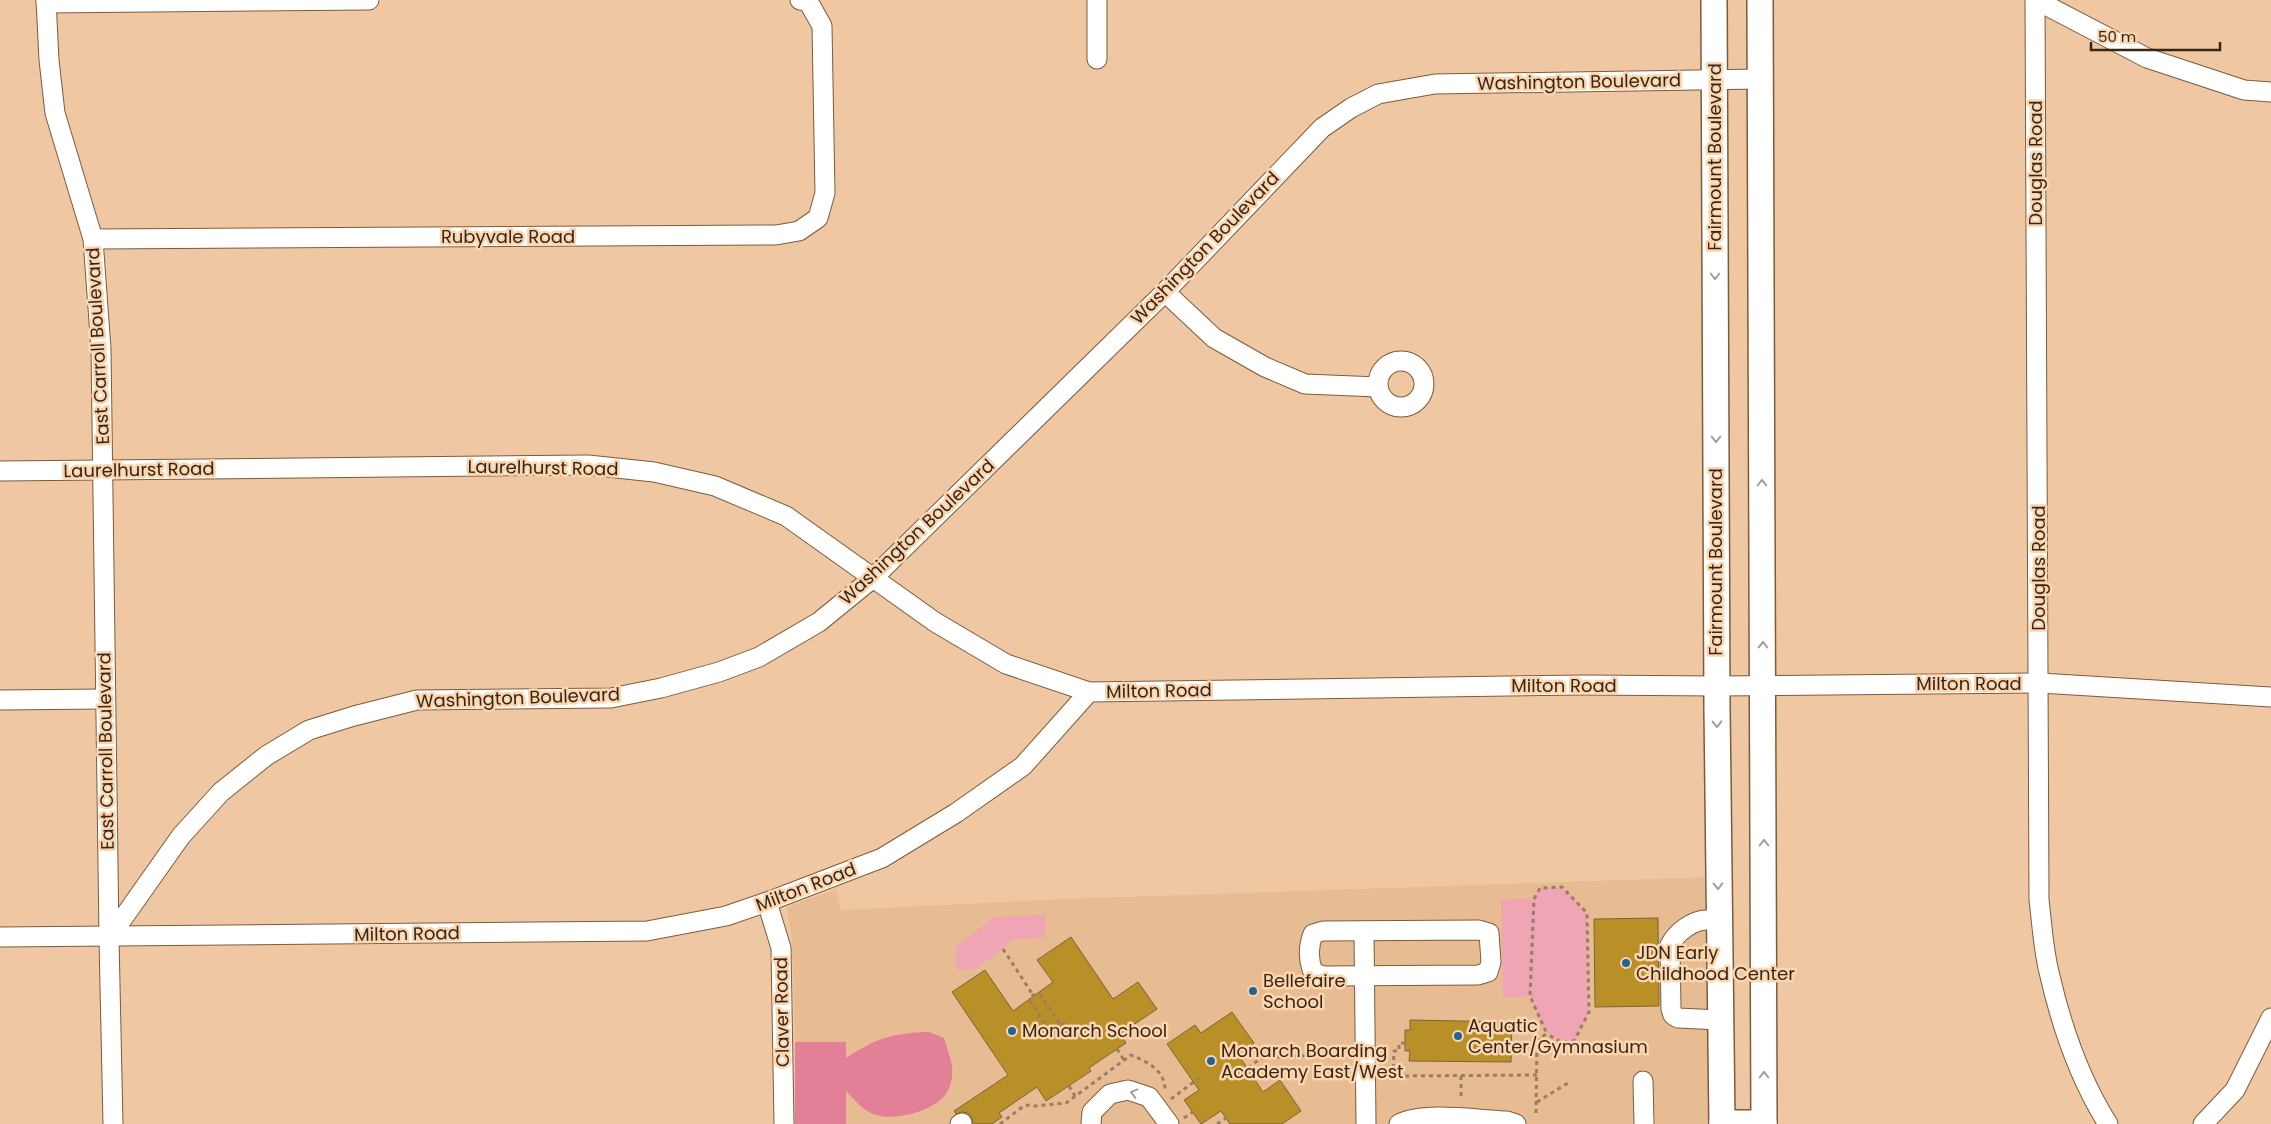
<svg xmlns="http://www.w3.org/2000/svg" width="2271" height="1124" viewBox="0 0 2271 1124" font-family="Poppins,sans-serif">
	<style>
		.built { fill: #e8bc92 }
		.green { fill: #f0a5b5 }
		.forest { fill: #e37f97 }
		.building { fill: #b99027; stroke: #79653a }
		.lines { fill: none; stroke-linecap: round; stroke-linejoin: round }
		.minor-casing { stroke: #7d5b39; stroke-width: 21 }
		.major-casing { stroke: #7d5b39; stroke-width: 28 }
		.path { stroke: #997e63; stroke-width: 3; stroke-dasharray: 4 4; stroke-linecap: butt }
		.minor { stroke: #fff; stroke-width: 19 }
		.major { stroke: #fff; stroke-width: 25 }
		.oneway { stroke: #a49e97 }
		.poi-dot { fill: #1d6498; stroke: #fcd5af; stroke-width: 2 }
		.labels { text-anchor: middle; stroke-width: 5; stroke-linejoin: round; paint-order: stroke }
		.street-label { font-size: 18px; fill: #352718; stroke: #fcd5af }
		.poi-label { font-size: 18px; fill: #352718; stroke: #fcd5af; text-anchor: start }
	</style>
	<rect width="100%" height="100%" fill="#efc8a3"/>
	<!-- built -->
	<polygon class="built" points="1710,877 1713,1124 846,1124 846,1042 795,1042 792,941 787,907 836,889 841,910 1064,899"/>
	<!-- green -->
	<g class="green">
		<path d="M1562,887L1587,913L1589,1012L1574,1041C1542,1042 1542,1021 1530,996L1503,997L1501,900L1533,899L1540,888Z"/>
		<polygon points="1046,915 1045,938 1012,939 1003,949 976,969 958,970 955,960 956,947 994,917"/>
	</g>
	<!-- forest -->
	<path class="forest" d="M929,1032L944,1038C947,1049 954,1065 952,1076C952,1080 949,1090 946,1094C934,1111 895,1121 876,1115C863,1111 855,1100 846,1091V1124H795V1042H846V1058C876,1038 893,1033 929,1032Z"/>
	<!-- building -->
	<g class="building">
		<polygon points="1658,918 1659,1006 1595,1007 1594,919"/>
		<polygon points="1071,937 1113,999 1138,982 1157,1009 1120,1034 1126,1043 1089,1068 1091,1071 1046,1101 1037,1087 999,1113 1002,1117 992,1124 973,1124 972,1118 968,1113 962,1112 956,1114 954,1111 1008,1075 952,992 985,970 1013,1011 1053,982 1037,960"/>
		<polygon points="1232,1012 1254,1043 1238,1054 1263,1092 1280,1080 1301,1111 1282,1124 1230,1124 1221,1111 1201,1124 1184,1100 1199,1090 1167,1044 1195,1025 1201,1033"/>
		<polygon points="1410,1020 1512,1022 1511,1062 1409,1061 1410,1051 1405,1051 1405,1030 1410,1030"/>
	</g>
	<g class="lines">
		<!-- minor casing -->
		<g class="minor-casing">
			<g id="minor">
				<polyline points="46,0 49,60 55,113 93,239 101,349 109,938"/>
				<polyline points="1097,0 1097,59"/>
				<path d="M2035,0L2039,900C2042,923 2043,948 2049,972C2061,1025 2079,1078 2108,1124"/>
				<polyline points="2036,0 2147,58 2244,90 2271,92"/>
				<polyline points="46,3 369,0"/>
				<polyline points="93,239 776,235 799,231 818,218 825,193 822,26 808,1 800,0"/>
				<polyline points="1165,292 1214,338 1265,367 1305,384 1378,387"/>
				<circle cx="1401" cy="384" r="23"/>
				<polyline points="0,471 588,465 654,472 715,486 786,516 935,622 1006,664 1089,692"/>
				<polyline points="0,700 105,699"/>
				<polyline points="767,902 781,948 784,1124"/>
				<path d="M1719,923C1715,922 1710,920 1707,920C1692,920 1676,933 1670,945L1671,1009L1673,1015L1678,1018L1720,1020"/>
				<path d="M1479,930L1489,933L1491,962L1488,972L1478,975L1323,976L1313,972C1308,959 1308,947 1313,934L1323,931Z"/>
				<polyline points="1364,931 1366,1124"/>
				<polyline points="0,937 647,931 726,916 767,902 882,858 956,813 1023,766 1089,692 1584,685 1717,686 2040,683 2271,697"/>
				<polyline points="1643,1081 1644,1124"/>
				<polyline points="113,1124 109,938 181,836 221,792 266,756 309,730 354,716 417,700 611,698 661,688 719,672 759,657 819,622 873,578 1165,292 1322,128 1351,108 1378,94 1435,84 1760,79"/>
				<polyline points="960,1124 962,1123"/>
				<polyline points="1091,1124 1092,1112 1110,1094 1128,1090 1149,1097 1169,1124"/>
				<path d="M1399,1124C1424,1111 1478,1120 1507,1121L1516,1124"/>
				<polyline points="2203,1124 2235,1090 2271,1018"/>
			</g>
		</g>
		<!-- major casing -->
		<g class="major-casing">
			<g id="major">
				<polyline points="1714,0 1717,708 1722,1124"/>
				<polyline points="1760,0 1764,1124"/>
				<polyline points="1722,1123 1764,1123"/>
			</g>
		</g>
		<!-- path -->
		<g class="path">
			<polyline points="1003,949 1033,995"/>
			<polyline points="1061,1026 1057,1033 1050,1030 1030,1001 1033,995 1040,994 1061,1026 1065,1022"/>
			<polyline points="1405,1043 1399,1043 1399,1051 1394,1051 1393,1076 1537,1075"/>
			<polyline points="1511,1046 1537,1046"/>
			<polyline points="1117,1049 1124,1060"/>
			<polyline points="1248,1068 1261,1058 1317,1055"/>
			<polyline points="1461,1076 1461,1100"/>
			<polyline points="1069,1086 1075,1096"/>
			<polyline points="1171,1099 1199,1078"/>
			<polyline points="1537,1102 1568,1083"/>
			<polyline points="1536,1113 1537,1039 1547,1034 1530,996 1534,899 1540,888 1562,887 1587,913 1589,1012 1574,1041 1561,1042 1547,1034"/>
			<polyline points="1184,1118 1193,1112"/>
			<path d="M1000,1124L1025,1105L1034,1106L1066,1103L1131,1055C1147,1062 1164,1069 1165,1089"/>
			<polyline points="1217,1124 1226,1118"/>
		</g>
		<!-- minor -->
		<use href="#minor" class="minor"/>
		<!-- major -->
		<use href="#major" class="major"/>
	</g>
	<!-- one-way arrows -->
	<defs><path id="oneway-chevron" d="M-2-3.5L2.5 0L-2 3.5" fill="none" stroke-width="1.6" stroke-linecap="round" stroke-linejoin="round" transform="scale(1.25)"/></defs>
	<g class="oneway">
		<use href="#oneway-chevron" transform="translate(1715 276) rotate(90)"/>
		<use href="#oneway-chevron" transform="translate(1716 439) rotate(90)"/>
		<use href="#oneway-chevron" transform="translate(1762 483) rotate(-90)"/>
		<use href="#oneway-chevron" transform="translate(1763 645) rotate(-90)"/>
		<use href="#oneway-chevron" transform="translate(1717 724) rotate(89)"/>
		<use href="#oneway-chevron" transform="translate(1764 843) rotate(-90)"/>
		<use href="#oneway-chevron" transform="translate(1718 886) rotate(89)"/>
		<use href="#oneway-chevron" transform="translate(1764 1075) rotate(-90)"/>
		<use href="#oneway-chevron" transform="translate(1134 1093) rotate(-165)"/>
	</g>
	<!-- markers -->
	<g class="poi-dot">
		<circle cx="1626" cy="963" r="5"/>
		<circle cx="1253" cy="991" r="5"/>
		<circle cx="1012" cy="1031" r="5"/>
		<circle cx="1458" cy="1036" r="5"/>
		<circle cx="1211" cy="1061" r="5"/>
	</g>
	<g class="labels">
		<!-- street labels -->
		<g class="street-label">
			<text transform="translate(1579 82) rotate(-1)" y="6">Washington Boulevard</text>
			<text transform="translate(1715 157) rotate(-90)" y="6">Fairmount Boulevard</text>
			<text transform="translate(2036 163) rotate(-90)" y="6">Douglas Road</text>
			<text x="508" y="243">Rubyvale Road</text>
			<text transform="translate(1205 248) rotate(-46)" y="6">Washington Boulevard</text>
			<text transform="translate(98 346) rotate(-93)" y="6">East Carroll Boulevard</text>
			<text transform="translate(543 468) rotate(1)" y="6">Laurelhurst Road</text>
			<text transform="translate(139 470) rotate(-1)" y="6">Laurelhurst Road</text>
			<text transform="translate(917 532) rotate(-43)" y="6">Washington Boulevard</text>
			<text transform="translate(1716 562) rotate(-90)" y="6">Fairmount Boulevard</text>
			<text transform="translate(2039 568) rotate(-90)" y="6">Douglas Road</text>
			<text x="1969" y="690">Milton Road</text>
			<text x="1564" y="692">Milton Road</text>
			<text transform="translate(1159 691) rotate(-1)" y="6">Milton Road</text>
			<text transform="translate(518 698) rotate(-2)" y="6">Washington Boulevard</text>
			<text transform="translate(106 751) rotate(-91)" y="6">East Carroll Boulevard</text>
			<text transform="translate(806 887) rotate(-21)" y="6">Milton Road</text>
			<text transform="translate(407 934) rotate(-1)" y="6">Milton Road</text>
			<text transform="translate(782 1012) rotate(-91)" y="6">Claver Road</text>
		</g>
		<!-- poi labels -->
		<g class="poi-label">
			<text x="1636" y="959">JDN Early<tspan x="1636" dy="21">Childhood Center</tspan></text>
			<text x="1263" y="987">Bellefaire<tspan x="1263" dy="21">School</tspan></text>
			<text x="1468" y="1032">Aquatic<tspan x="1468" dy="21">Center/Gymnasium</tspan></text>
			<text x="1022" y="1037">Monarch School</text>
			<text x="1221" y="1057">Monarch Boarding<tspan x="1221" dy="21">Academy East/West</tspan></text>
		</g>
	</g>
	<!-- scale -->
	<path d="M2091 42v8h129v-8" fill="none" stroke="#352718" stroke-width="2.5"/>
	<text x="2098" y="42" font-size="15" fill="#352718" stroke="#fcd5af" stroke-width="4" paint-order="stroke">50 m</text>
</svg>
